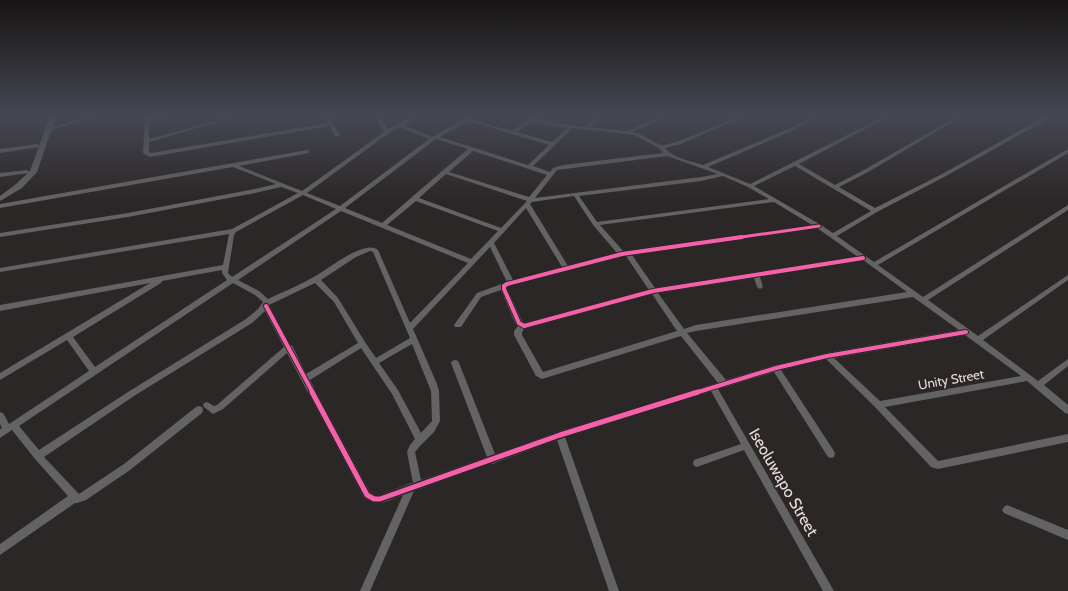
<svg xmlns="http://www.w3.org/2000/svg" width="1068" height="591" viewBox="0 0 1068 591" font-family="Cabin,sans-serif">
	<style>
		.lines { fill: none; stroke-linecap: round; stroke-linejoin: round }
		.minor { fill: #626362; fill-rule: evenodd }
		.major { fill: #636362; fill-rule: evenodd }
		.cycleway-far2-casing { stroke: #2e2525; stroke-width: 5 }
		.cycleway-far1-casing { stroke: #2e2525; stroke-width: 6 }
		.cycleway-casing { stroke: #2e2525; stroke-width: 8 }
		.cycleway-far2 { stroke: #f560ab; stroke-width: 3 }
		.cycleway-far1 { stroke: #f560ab; stroke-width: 4 }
		.cycleway { stroke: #f560ab; stroke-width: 5 }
		.labels { text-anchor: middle; stroke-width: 3.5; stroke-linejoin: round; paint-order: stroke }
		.street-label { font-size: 13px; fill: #e5dfde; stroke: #2e2525 }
		.near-street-label { font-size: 16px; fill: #e5dfde; stroke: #2e2525 }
	</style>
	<rect width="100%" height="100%" fill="#2c2727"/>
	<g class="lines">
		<!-- minor -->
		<g class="minor">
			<polygon points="91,116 98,116 48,131 45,129"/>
			<polygon points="145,116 149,116 149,119 161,116 168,116 149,122 149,139 232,116 239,116 149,142 149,152 151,153 328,123 325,116 329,116 340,135 337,137 335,136 330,126 150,157 143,153"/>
			<path d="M374,116H378L388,129L414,116H419L404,125L432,137L469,116H474L471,119L512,131L529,119L525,116C533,116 541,121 550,122C561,125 574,125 585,127L596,116H601L591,127L626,131L663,116H669L632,132C643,133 651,142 661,145C671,147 726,121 739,116H745L681,144L665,148C673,158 690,161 703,165L788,129L814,116H819L792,131L708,167L750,184L885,116H890L799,164L835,185L864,170L958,116H963L868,172L839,187L875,208L942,174L1046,116H1050V118L946,176L877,212L837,236L874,262L1068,149V153L878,265L923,297L1068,205V210L928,300L978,336L1068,275V280L983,340L1038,381L1068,359V366L1044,385L1068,405V414L1065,413L1027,381L885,407L938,461L1068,434V442L938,469L931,467L875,407L826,359L781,370L834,451L835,454L834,457L831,458L828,457L774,372L718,389L834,591H823L744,450L697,467L694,466L693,463L694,460L741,444L711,391L565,437L619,591H609L557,440L497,462L493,464L491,463L414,491L370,591H360L403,495C386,501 380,508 364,498L287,353L223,409L213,414L204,407L203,405L204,403L207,402L214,406L217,405L284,347L265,311L252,323L134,396L44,457L79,494L124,464L196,407L199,406L202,407L203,410L202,413L130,470L86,500L77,503H75L0,555V544L68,496L35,459L12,430L0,438V429L2,428L0,424V412L3,413L9,424L89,371L67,340L0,380V373L150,283L0,311V305L223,265L229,234L0,272V268L232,229L298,193L281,187L255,193L128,217L0,237V233L128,213L255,189L276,184L233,167L0,208V204L307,150L309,151V153L239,166L302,191L384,132ZM468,121L549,145L528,165L440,137ZM533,121L550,126L567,128L552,142L517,132ZM400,127L429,139L340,206L307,193L389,133ZM573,128L634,135L659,148L663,153L563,165L553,168L550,172L533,166ZM436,139L468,149L442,171L382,223L345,208ZM473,151L547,175L529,197L449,172ZM667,156L718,174L701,177L535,198L557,170ZM795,166L871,211L833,233L821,225L754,186ZM446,174L527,201L501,228L419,198ZM723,176L748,187L769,199L597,222L579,196L701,181ZM303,195L336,209L232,277L228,273L234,235L236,232ZM574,196L593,225L617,253L568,266L530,204L532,202ZM416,201L498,231L471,259L387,225ZM774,202L812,225L624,252L600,225ZM526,208L562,267L513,280L494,243ZM341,211L468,263L410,323L378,250C364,238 324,273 310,279C296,287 282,292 268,299L259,291L238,280ZM817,228L858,257L655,288L632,255ZM490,247L507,282L477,293L454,325L455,327H461L481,297L501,290L515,323L518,326L514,331V335L536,376L542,379L681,336L718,383L560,431L495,454L459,363L458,361L455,360L452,361L451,363L487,457L421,480L415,452L420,446L434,432L440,421L439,391L437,384L413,329ZM370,251L373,252L410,338L376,358L365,342L338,298L321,280L356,257ZM622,256H626L649,290L525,323L522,321L507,289V287L509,286ZM863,260L907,292L696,325L684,329L658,293L754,278L757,287L760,289L763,287L760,277ZM222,270V273L227,280L95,367L73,337L161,283L162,281ZM233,283L255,295L263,302L258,309L246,319L128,392L39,450L19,426ZM315,283L334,302L358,343L306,374L292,345H290L269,305ZM652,294L677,331L543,372L522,335V332L524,329ZM913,297L959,330L827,353L776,365L726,380L687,333L696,331ZM965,335L1021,376L880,401L834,358ZM412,344L431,391L432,421L421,433L398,390L379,363ZM361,348L392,394L415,439L410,445L407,452L413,483H411L380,495H375L370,492L310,380Z"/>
			<polygon points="37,144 40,146 39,147 0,153 0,149"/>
			<polygon points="27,170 30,172 29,173 0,177 0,173"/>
			<polygon points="1007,505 1068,530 1068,540 1004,513 1002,510 1004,507"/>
		</g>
		<!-- major -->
		<polygon class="major" points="50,116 56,116 37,172 22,188 0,201 0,196 16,184 30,171"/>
		<!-- cycleway-far2 casing -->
		<g class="cycleway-far2-casing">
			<polyline id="cycleway-far2" points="735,238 819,226"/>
		</g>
		<!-- cycleway-far1 casing -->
		<g class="cycleway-far1-casing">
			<g id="cycleway-far1">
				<polyline points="742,237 622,254 507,284 504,286 504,289 519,323 524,326 653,291 863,258"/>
				<polyline points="266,306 313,393"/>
				<polyline points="695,393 776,368 827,356 966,332"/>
			</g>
		</g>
		<!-- cycleway casing -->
		<g class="cycleway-casing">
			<polyline id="cycleway" points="312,392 367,495 374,499 380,499 560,435 698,392"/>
		</g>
		<!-- cycleway-far2 -->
		<use href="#cycleway-far2" class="cycleway-far2"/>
		<!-- cycleway-far1 -->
		<use href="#cycleway-far1" class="cycleway-far1"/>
		<!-- cycleway -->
		<use href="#cycleway" class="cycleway"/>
	</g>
	<!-- sky -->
	<linearGradient id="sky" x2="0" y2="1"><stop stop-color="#181515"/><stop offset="0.58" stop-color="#454752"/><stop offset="1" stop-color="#454752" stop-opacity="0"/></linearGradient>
	<rect width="1068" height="199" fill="url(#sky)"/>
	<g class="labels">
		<!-- street labels -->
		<g class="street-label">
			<text transform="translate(951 379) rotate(-10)" y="5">Unity Street</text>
		</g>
		<!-- near-street labels -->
		<g class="near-street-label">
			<text transform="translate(784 482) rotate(60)" y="6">Iseoluwapo Street</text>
		</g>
	</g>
</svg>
